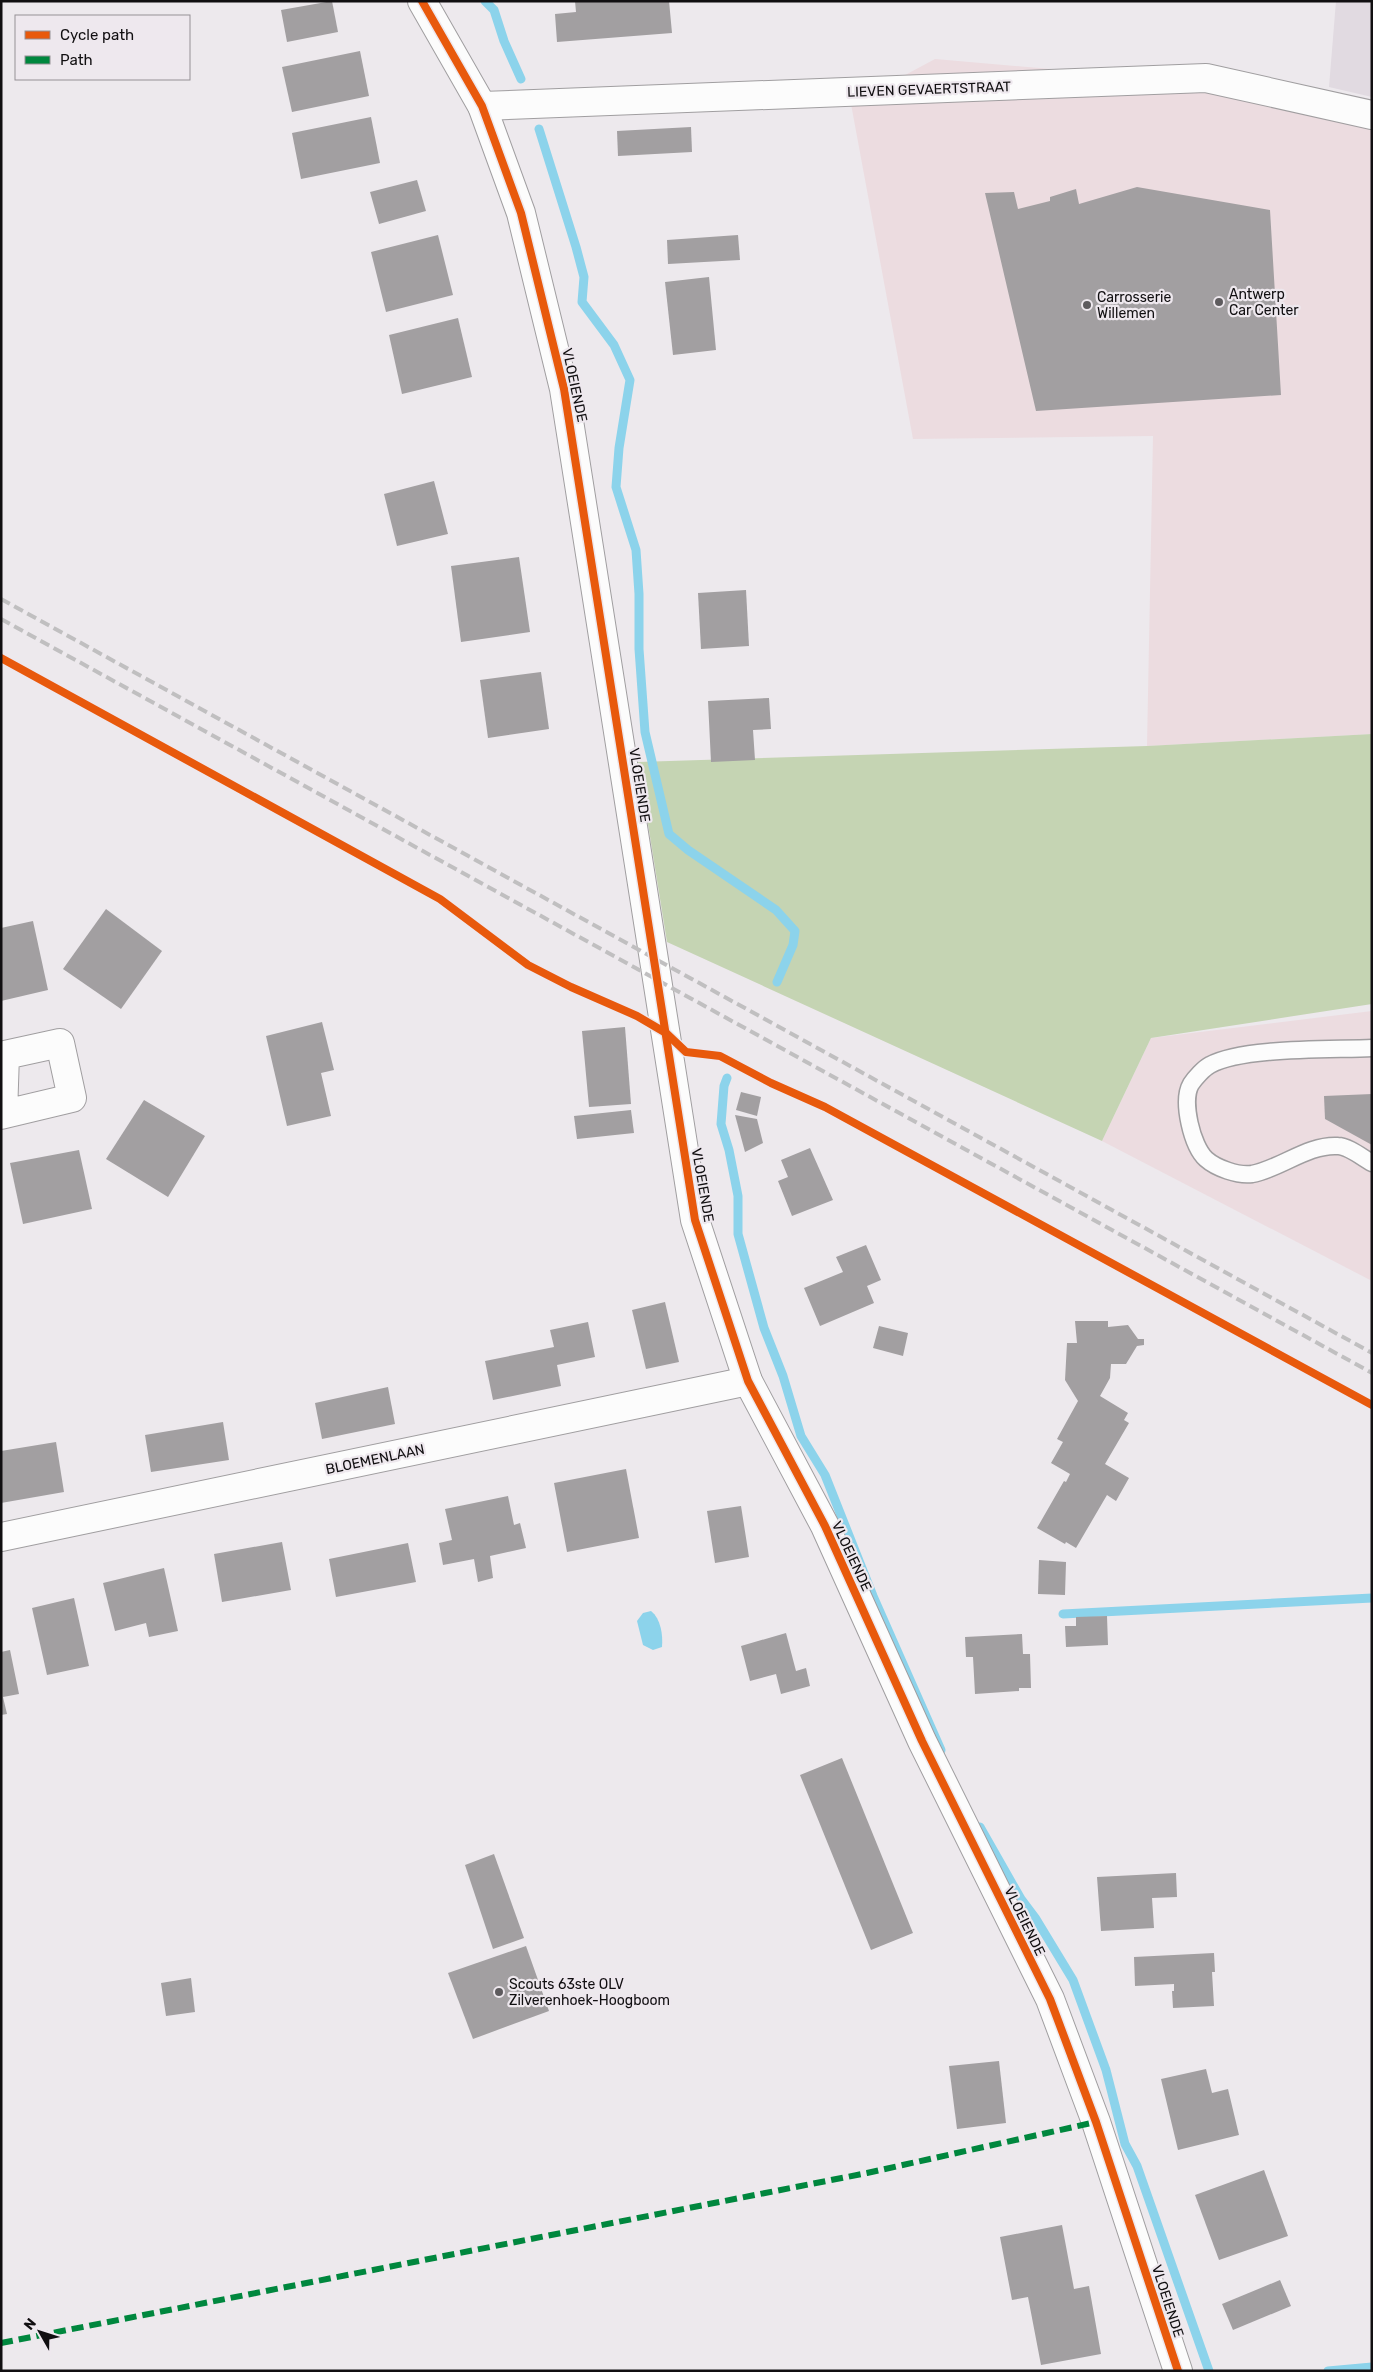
<svg xmlns="http://www.w3.org/2000/svg" width="1373" height="2372" viewBox="0 0 1373 2372" font-family="Rubik,sans-serif">
	<style>
		.built { fill: #e1dae1 }
		.industrial { fill: #ecdce0 }
		.green { fill: #c5d4b3 }
		.water { fill: #8cd3eb }
		.lines { fill: none; stroke-linecap: round; stroke-linejoin: round }
		.stream { stroke: #8cd3eb; stroke-width: 9 }
		.building { fill: #a29fa1 }
		.service-casing { stroke: #a09ea0; stroke-width: 19 }
		.minor-casing { stroke: #a09ea0; stroke-width: 30 }
		.service { stroke: #fcfcfc; stroke-width: 16 }
		.minor { stroke: #fcfcfc; stroke-width: 28 }
		.rail { stroke: #c0bfc0; stroke-width: 4; stroke-dasharray: 10 5; stroke-linecap: butt }
		.quiet { stroke: #00873e; stroke-width: 6; stroke-dasharray: 12 6; stroke-linecap: butt }
		.cycleway-casing { stroke: #eee8ee; stroke-width: 11 }
		.cycleway { stroke: #e8590c; stroke-width: 8 }
		.poi-dot { fill: #5e5b5e; stroke: #eee8ee; stroke-width: 2 }
		.labels { text-anchor: middle; stroke-width: 4.5; stroke-linejoin: round; paint-order: stroke }
		.street-label { font-size: 14px; fill: #110f11; stroke: #eee8ee }
		.poi-label { font-size: 14px; fill: #110f11; stroke: #eee8ee; text-anchor: start }
	</style>
	<rect width="100%" height="100%" fill="#ede9ed"/>
	<!-- built -->
	<polygon class="built" points="1336,1 1372,1 1372,97 1329,87"/>
	<!-- industrial -->
	<g class="industrial">
		<polygon points="935,59 1329,93 1372,103 1372,734 1147,746 1153,436 913,439 851,104"/>
		<polygon points="1372,1011 1372,1281 1102,1141 1151,1038"/>
	</g>
	<!-- green -->
	<polygon class="green" points="1372,734 1372,1004 1151,1038 1102,1141 667,942 638,762 1147,746"/>
	<!-- water -->
	<path class="water" d="M651,1611C661,1619 663,1635 662,1647L653,1650L643,1645L637,1621L643,1613Z"/>
	<g class="lines">
		<!-- stream -->
		<g class="stream">
			<polyline points="485,1 494,10 504,41 521,79"/>
			<polyline points="539,129 576,247 584,277 582,302 614,345 630,380 619,448 616,487 636,550 639,594 639,649 645,732 669,834 688,850 776,910 795,931 793,945 777,982"/>
			<polyline points="727,1078 724,1086 721,1124 729,1150 738,1196 738,1234 764,1328 783,1376 801,1436 825,1475 873,1596 941,1750"/>
			<polyline points="1063,1614 1372,1598"/>
			<polyline points="980,1827 1021,1899 1036,1919 1073,1980 1106,2070 1125,2144 1137,2166 1209,2371"/>
			<polyline points="1328,2371 1372,2367"/>
		</g>
	</g>
	<!-- building -->
	<g class="building">
		<polygon points="332,1 338,32 287,42 281,10"/>
		<polygon points="575,1 669,1 672,33 557,42 555,14 576,12"/>
		<polygon points="360,51 369,96 292,112 282,67"/>
		<polygon points="371,117 380,163 301,179 292,133"/>
		<polygon points="691,127 692,152 618,156 617,131"/>
		<polygon points="417,180 426,211 379,224 370,192"/>
		<polygon points="1137,187 1270,210 1281,395 1036,411 985,193 1014,192 1018,209 1050,201 1050,197 1076,189 1079,204"/>
		<polygon points="438,235 453,295 386,312 371,252"/>
		<polygon points="738,235 740,260 668,264 667,240"/>
		<polygon points="709,277 716,350 673,355 665,282"/>
		<polygon points="458,318 472,377 402,394 389,335"/>
		<polygon points="434,481 448,534 397,546 384,494"/>
		<polygon points="519,557 530,632 461,642 451,566"/>
		<polygon points="746,590 749,646 701,649 698,593"/>
		<polygon points="541,672 549,729 488,738 480,680"/>
		<polygon points="769,698 771,729 753,730 755,760 711,762 708,701"/>
		<polygon points="106,909 162,951 121,1009 63,969"/>
		<polygon points="33,921 48,990 1,1001 1,928"/>
		<polygon points="322,1022 334,1070 321,1073 331,1116 287,1126 266,1036"/>
		<polygon points="625,1027 631,1104 589,1107 582,1031"/>
		<polygon points="741,1092 761,1097 757,1116 736,1110"/>
		<polygon points="1372,1094 1372,1145 1325,1119 1324,1096"/>
		<polygon points="144,1100 205,1136 168,1197 106,1159"/>
		<polygon points="631,1110 634,1133 577,1139 574,1116"/>
		<polygon points="735,1115 757,1119 763,1143 745,1152"/>
		<polygon points="810,1148 833,1200 792,1216 778,1181 788,1177 781,1160"/>
		<polygon points="79,1150 92,1209 23,1224 10,1163"/>
		<polygon points="866,1245 881,1280 867,1286 874,1303 820,1326 804,1288 843,1272 836,1257"/>
		<polygon points="665,1302 679,1362 646,1369 632,1310"/>
		<polygon points="1075,1321 1108,1321 1108,1327 1128,1325 1138,1339 1144,1339 1144,1345 1137,1346 1126,1364 1111,1364 1110,1378 1100,1396 1128,1413 1124,1420 1129,1423 1105,1464 1129,1478 1116,1501 1107,1495 1076,1548 1066,1542 1065,1544 1037,1528 1064,1481 1066,1482 1070,1474 1051,1463 1063,1442 1057,1439 1078,1401 1065,1380 1067,1343 1077,1343"/>
		<polygon points="588,1322 595,1357 557,1365 561,1386 493,1400 485,1361 554,1347 550,1330"/>
		<polygon points="879,1326 908,1333 903,1356 873,1348"/>
		<polygon points="388,1387 395,1424 322,1439 315,1403"/>
		<polygon points="223,1422 229,1460 151,1472 145,1435"/>
		<polygon points="56,1442 64,1492 1,1503 1,1451"/>
		<polygon points="626,1469 639,1538 567,1552 554,1483"/>
		<polygon points="508,1496 514,1525 520,1523 526,1548 490,1556 493,1578 478,1582 474,1559 443,1565 439,1543 452,1540 445,1509"/>
		<polygon points="741,1506 749,1557 715,1563 707,1511"/>
		<polygon points="282,1542 291,1590 222,1602 214,1554"/>
		<polygon points="408,1543 416,1582 336,1597 329,1559"/>
		<polygon points="1039,1560 1066,1562 1065,1595 1038,1594"/>
		<polygon points="164,1568 178,1631 149,1637 146,1623 115,1631 103,1583"/>
		<polygon points="74,1598 89,1666 47,1675 32,1608"/>
		<polygon points="1107,1616 1108,1645 1066,1647 1065,1626 1076,1626 1076,1617"/>
		<polygon points="786,1633 796,1671 806,1668 810,1686 781,1694 776,1674 750,1681 741,1646"/>
		<polygon points="1022,1634 1023,1654 1030,1654 1031,1688 1019,1688 1019,1691 975,1694 973,1657 966,1657 965,1637"/>
		<polygon points="10,1650 19,1694 3,1697 7,1714 1,1715 1,1652"/>
		<polygon points="842,1758 913,1933 871,1950 800,1775"/>
		<polygon points="494,1854 524,1938 493,1949 465,1865"/>
		<polygon points="1176,1873 1177,1897 1152,1898 1154,1928 1101,1931 1097,1877"/>
		<polygon points="526,1946 549,2011 473,2039 448,1973"/>
		<polygon points="1214,1953 1215,1972 1212,1972 1214,2006 1173,2008 1172,1991 1174,1991 1174,1984 1135,1986 1134,1957"/>
		<polygon points="191,1978 195,2012 166,2016 161,1983"/>
		<polygon points="999,2061 1006,2123 957,2129 949,2066"/>
		<polygon points="1206,2069 1212,2093 1228,2089 1239,2135 1178,2150 1161,2079"/>
		<polygon points="1264,2170 1288,2236 1219,2260 1195,2195"/>
		<polygon points="1062,2225 1074,2289 1089,2286 1101,2354 1041,2365 1028,2297 1012,2300 1000,2237"/>
		<polygon points="1280,2280 1291,2306 1233,2330 1222,2304"/>
	</g>
	<g class="lines">
		<!-- service casing -->
		<g class="service-casing">
			<path id="service" d="M1372,1048C1331,1050 1243,1047 1210,1065C1204,1068 1195,1078 1191,1084C1181,1101 1192,1146 1206,1159C1216,1168 1238,1176 1252,1174C1280,1169 1308,1144 1338,1146C1348,1146 1363,1158 1372,1163"/>
		</g>
		<!-- minor casing -->
		<g class="minor-casing">
			<g id="minor">
				<polyline points="422,1 482,106 521,213 564,389 695,1220 748,1381 825,1526 922,1741 1050,1999 1096,2122 1178,2371"/>
				<polyline points="482,106 1206,78 1372,115"/>
				<polyline points="1,1115 72,1098 60,1043 5,1055 3,1114"/>
				<polyline points="1,1537 748,1381"/>
			</g>
		</g>
		<!-- service -->
		<use href="#service" class="service"/>
		<!-- minor -->
		<use href="#minor" class="minor"/>
		<!-- rail -->
		<g class="rail">
			<polyline points="1,599 1372,1353"/>
			<polyline points="1,619 1372,1373"/>
		</g>
		<!-- quiet -->
		<polyline class="quiet" points="1,2343 867,2173 1096,2122"/>
		<!-- cycleway casing -->
		<g class="cycleway-casing">
			<g id="cycleway">
				<polyline points="422,1 482,106 521,213 564,389 695,1220 748,1381 825,1526 922,1741 1050,1999 1096,2122 1178,2371"/>
				<polyline points="1,658 440,899 528,965 571,987 637,1016 666,1033 686,1052 720,1056 771,1083 825,1107 1372,1405"/>
			</g>
		</g>
		<!-- cycleway -->
		<use href="#cycleway" class="cycleway"/>
	</g>
	<!-- markers -->
	<g class="poi-dot">
		<circle cx="1219" cy="302" r="5"/>
		<circle cx="1087" cy="305" r="5"/>
		<circle cx="499" cy="1992" r="5"/>
	</g>
	<g class="labels">
		<!-- street labels -->
		<g class="street-label">
			<text transform="translate(929 89) rotate(-2)" y="5">LIEVEN GEVAERTSTRAAT</text>
			<text transform="translate(575 385) rotate(78)" y="5">VLOEIENDE</text>
			<text transform="translate(640 785) rotate(81)" y="5">VLOEIENDE</text>
			<text transform="translate(703 1185) rotate(80)" y="5">VLOEIENDE</text>
			<text transform="translate(375 1459) rotate(-12)" y="5">BLOEMENLAAN</text>
			<text transform="translate(852 1556) rotate(65)" y="5">VLOEIENDE</text>
			<text transform="translate(1025 1921) rotate(64)" y="5">VLOEIENDE</text>
			<text transform="translate(1168 2301) rotate(72)" y="5">VLOEIENDE</text>
		</g>
		<!-- poi labels -->
		<g class="poi-label">
			<text x="1229" y="299">Antwerp<tspan x="1229" dy="16">Car Center</tspan></text>
			<text x="1097" y="302">Carrosserie<tspan x="1097" dy="16">Willemen</tspan></text>
			<text x="509" y="1989">Scouts 63ste OLV<tspan x="509" dy="16">Zilverenhoek-Hoogboom</tspan></text>
		</g>
	</g>
	<!-- border -->
	<rect width="1373" height="2372" fill="none" stroke="#110f11" stroke-width="5"/>
	<!-- legend -->
	<rect x="15" y="15" width="175" height="65" fill="#eee8ee" stroke="#969196"/>
	<rect x="25" y="31" width="25" height="8" fill="#e8590c" stroke="#969196"/>
	<text x="60" y="40" font-size="15" fill="#110f11">Cycle path</text>
	<rect x="25" y="56" width="25" height="8" fill="#00873e" stroke="#969196"/>
	<text x="60" y="65" font-size="15" fill="#110f11">Path</text>
	<!-- north arrow -->
	<g transform="translate(40 2332) rotate(309)" stroke="#eee8ee" stroke-width="4" paint-order="stroke">
	<path d="M0-4L9 19L0 12L-9 19Z" fill="#110f11"/>
	<text y="-8" font-size="14" font-weight="bold" text-anchor="middle" fill="#110f11">N</text>
	</g>
</svg>
